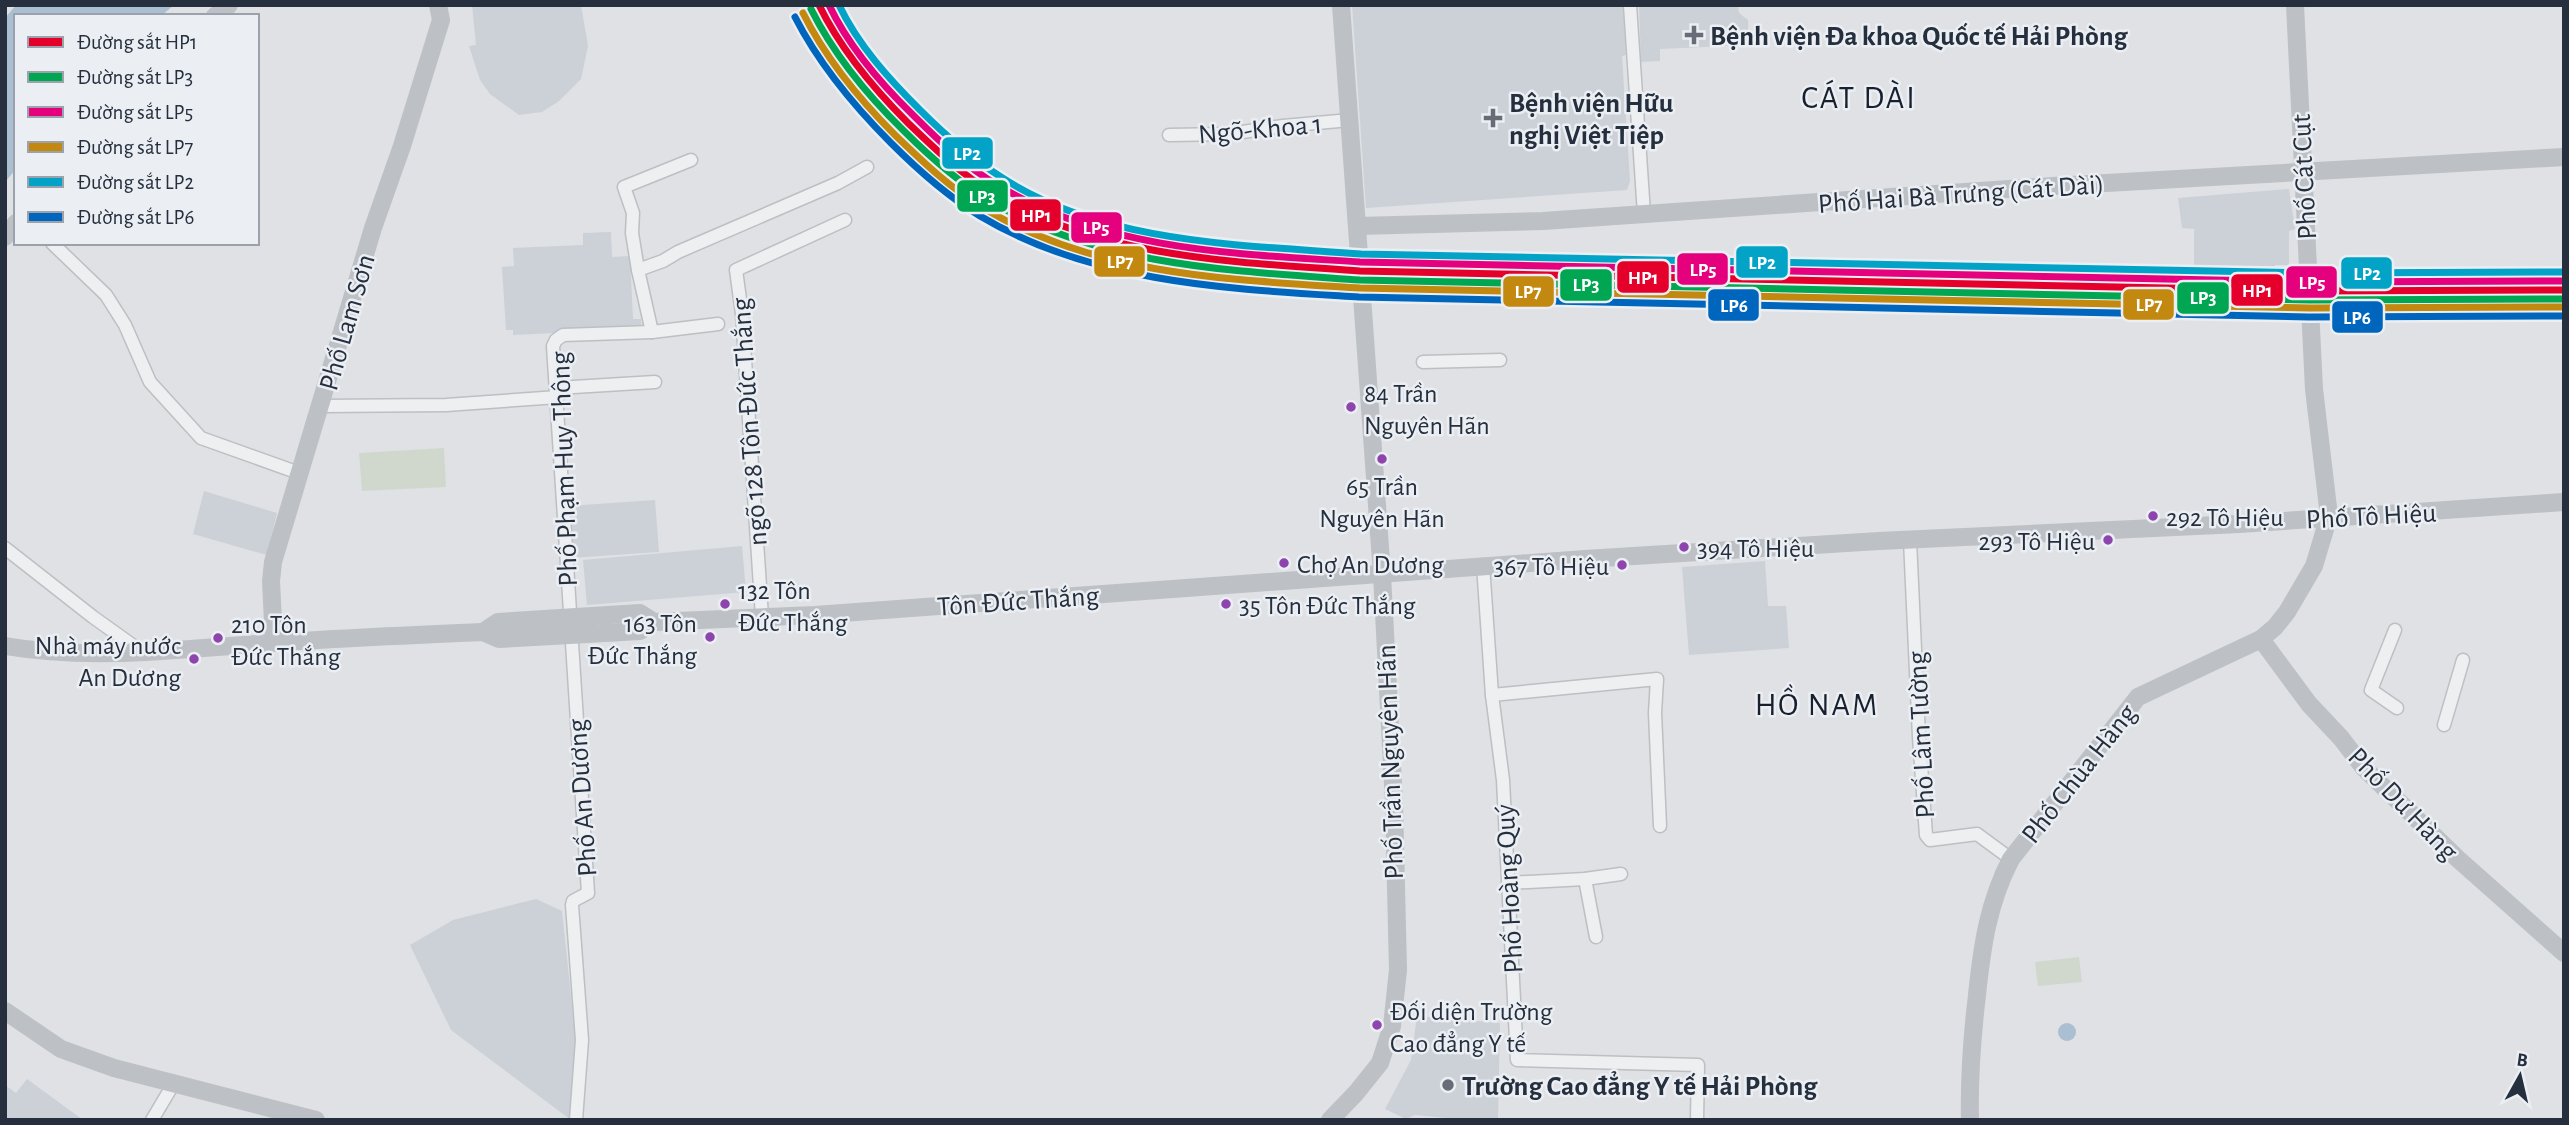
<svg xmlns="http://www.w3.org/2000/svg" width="2569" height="1125" viewBox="0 0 2569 1125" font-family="'Alegreya Sans',sans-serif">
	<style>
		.built { fill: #ccd1d8 }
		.green { fill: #d0d8ce }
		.water { fill: #aabfd1 }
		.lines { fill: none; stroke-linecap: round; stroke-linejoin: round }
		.street-casing { stroke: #bdbfc2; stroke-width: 15 }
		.street { stroke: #edeff1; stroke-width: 12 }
		.secondary { stroke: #bdc0c4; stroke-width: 18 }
		.rail-1-casing { stroke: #ebeff4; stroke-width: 12 }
		.rail-2-casing { stroke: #ebeff4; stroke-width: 12 }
		.rail-3-casing { stroke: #ebeff4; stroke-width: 12 }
		.rail-4-casing { stroke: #ebeff4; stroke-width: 12 }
		.rail-5-casing { stroke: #ebeff4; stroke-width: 12 }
		.rail-6-casing { stroke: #ebeff4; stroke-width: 12 }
		.rail-1 { stroke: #e4002b; stroke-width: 7 }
		.rail-2 { stroke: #00a651; stroke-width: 7 }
		.rail-3 { stroke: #e5007d; stroke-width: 7 }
		.rail-4 { stroke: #c2880f; stroke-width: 7 }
		.rail-5 { stroke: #02a3c7; stroke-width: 7 }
		.rail-6 { stroke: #0065bd; stroke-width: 7 }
		.poi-dot { fill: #666d77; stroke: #ebeff4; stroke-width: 2.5 }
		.bus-dot { fill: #8e44ad; stroke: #ebeff4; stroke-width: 2.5 }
		.labels { text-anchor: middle; stroke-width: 5; stroke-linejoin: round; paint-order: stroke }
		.bus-label { font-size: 26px; fill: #252f3d; stroke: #ebeff4; text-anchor: start }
		.poi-label { font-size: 28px; font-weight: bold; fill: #252f3d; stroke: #ebeff4; text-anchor: start }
		.street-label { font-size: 28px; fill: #252f3d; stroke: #ebeff4 }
		.quarter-label { font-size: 32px; letter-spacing: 2px; fill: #18202e; stroke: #ebeff4 }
		.line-badge { stroke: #ebeff4; stroke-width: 2.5 }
		.badge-label { font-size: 19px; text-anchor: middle; font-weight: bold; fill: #fff }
	</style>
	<rect width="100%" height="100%" fill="#dfe1e4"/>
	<!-- built -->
	<g class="built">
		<polygon points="472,5 581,5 588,46 581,79 559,101 542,112 519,115 490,94 480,80 469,46 476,45"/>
		<polygon points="1352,5 1623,5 1626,55 1622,56 1630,181 1627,190 1366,208"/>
		<polygon points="1639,5 1738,5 1739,13 1748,20 1749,45 1660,49 1660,61 1641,62"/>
		<polygon points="2289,189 2295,229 2289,231 2289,265 2275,265 2274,278 2194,278 2194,229 2182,228 2178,198"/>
		<polygon points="611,232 612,257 630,256 633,319 641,319 641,329 513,335 513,330 506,330 502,267 514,266 513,248 583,245 583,233"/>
		<polygon points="204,491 277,513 267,555 193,534"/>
		<polygon points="655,500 659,552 571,558 568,506"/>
		<polygon points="742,546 746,592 587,605 583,560"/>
		<polygon points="1765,561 1768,606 1786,606 1789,648 1689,655 1682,567"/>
		<polygon points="536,899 562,911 578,1063 571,1120 451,1030 410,945 453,920"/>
		<polygon points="1417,1016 1500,1023 1498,1120 1467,1120 1415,1115 1406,1119 1385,1109 1411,1060"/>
		<polygon points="27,1079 83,1120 5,1120 5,1085 16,1093"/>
	</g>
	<!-- green -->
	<g class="green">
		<polygon points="444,448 446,487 362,491 359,453"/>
		<polygon points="2079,957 2082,982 2038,986 2035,962"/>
	</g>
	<!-- water -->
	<g class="water">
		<polygon points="16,5 174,5 161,16 16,16 16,169 5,182 5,18"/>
		<circle cx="2067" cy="1032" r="9"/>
	</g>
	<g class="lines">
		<!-- street casing -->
		<g class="street-casing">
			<g id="street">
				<polyline points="1630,5 1644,214"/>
				<polyline points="1169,135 1229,134 1283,126 1350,120"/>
				<polyline points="52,243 106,295 125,325 150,382 201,438 299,473"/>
				<polyline points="638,270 663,261 678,252 838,183 867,167"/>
				<polyline points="652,332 638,270 632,233 633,213 624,187 691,160"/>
				<polyline points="1423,362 1500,360"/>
				<polyline points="557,388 655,382"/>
				<polyline points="321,406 446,405 558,397"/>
				<polyline points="1910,540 1919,737 1926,835 1930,840 1977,834 2011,859"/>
				<polyline points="5,548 93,617 142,652"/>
				<polyline points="1483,565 1492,695 1503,780 1517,1060 1698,1065 1697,1120"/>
				<polyline points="762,617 742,314 736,270 845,220"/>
				<polyline points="2395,630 2371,690 2397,708"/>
				<polyline points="1492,695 1657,679 1655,713 1660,826"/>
				<polyline points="2444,725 2463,660"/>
				<polyline points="1585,879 1596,937"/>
				<polyline points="1508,883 1585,879 1621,874"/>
				<polyline points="152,1120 174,1083"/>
				<polyline points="576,1120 582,1040 572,905 573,901 588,893 553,346 556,340 563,335 652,332 718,324"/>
			</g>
		</g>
		<!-- street -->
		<use href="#street" class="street"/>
		<!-- secondary -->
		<g class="secondary">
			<polyline points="215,16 229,5"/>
			<polyline points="1358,226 1543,221 2053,186 2564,157"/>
			<polyline points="5,237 16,223"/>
			<polyline points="483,632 498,622 640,613 654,622"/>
			<polyline points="2261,639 2309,704 2341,738 2364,768 2458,859 2564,953"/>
			<polyline points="274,643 271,581 273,562 373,228 402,146 441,20 438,5"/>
			<path d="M5,646C94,661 181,649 271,643C341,638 412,635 483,632L499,639L640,631L654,622L815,615L1585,559L1879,541L2239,524L2564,502"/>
			<polyline points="5,1011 61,1049 114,1068 316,1120"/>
			<polyline points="1330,1120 1356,1093 1380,1063 1392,1026 1398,970 1394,803 1382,575 1341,5"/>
			<path d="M1970,1120C1969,1078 1972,1037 1977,995C1982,947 1988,903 2011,859L2138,697L2261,639L2275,627L2287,612L2314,566L2329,516L2314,389L2295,5"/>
		</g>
		<!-- rail-1 casing -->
		<g class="rail-1-casing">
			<path id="rail-1" d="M819,5C841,50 873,88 908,123C935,149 962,175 994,194C1105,259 1236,262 1360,271L2310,291L2564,290"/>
		</g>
		<!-- rail-2 casing -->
		<g class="rail-2-casing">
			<path id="rail-2" d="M811,9C834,55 867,95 904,131C930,157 958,182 990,201C1101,267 1234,271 1360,280L2310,300L2564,299"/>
		</g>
		<!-- rail-3 casing -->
		<g class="rail-3-casing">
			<path id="rail-3" d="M829,5C849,47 880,83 913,115C939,141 966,167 999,186C1107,251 1238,254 1360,262L2310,282L2564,281"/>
		</g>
		<!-- rail-4 casing -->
		<g class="rail-4-casing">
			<path id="rail-4" d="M803,13C826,59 859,99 895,135C923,162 951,189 985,209C1097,276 1233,280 1360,288L2310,308L2564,307"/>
		</g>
		<!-- rail-5 casing -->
		<g class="rail-5-casing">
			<path id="rail-5" d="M839,5C858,45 889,79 920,110C945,135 971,158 1001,177C1103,244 1243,245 1361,254L2310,273L2564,272"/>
		</g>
		<!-- rail-6 casing -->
		<g class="rail-6-casing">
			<path id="rail-6" d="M795,17C819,64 853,105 891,143C918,170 947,196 980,216C1094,284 1231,289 1359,297L2309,317L2564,316"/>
		</g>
		<!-- rail-1 -->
		<use href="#rail-1" class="rail-1"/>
		<!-- rail-2 -->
		<use href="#rail-2" class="rail-2"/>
		<!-- rail-3 -->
		<use href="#rail-3" class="rail-3"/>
		<!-- rail-4 -->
		<use href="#rail-4" class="rail-4"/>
		<!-- rail-5 -->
		<use href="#rail-5" class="rail-5"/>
		<!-- rail-6 -->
		<use href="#rail-6" class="rail-6"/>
	</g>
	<!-- markers -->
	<g class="poi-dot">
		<path d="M1690.5 24.5h7v7h7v7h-7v7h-7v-7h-7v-7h7z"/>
		<path d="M1489.5 107.5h7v7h7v7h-7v7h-7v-7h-7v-7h7z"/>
		<circle cx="1448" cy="1085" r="7"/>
	</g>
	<g class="bus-dot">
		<circle cx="1351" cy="407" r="6"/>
		<circle cx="1382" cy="459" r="6"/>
		<circle cx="2153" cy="516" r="6"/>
		<circle cx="2108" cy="540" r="6"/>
		<circle cx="1684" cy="547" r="6"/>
		<circle cx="1284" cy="563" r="6"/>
		<circle cx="1622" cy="565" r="6"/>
		<circle cx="725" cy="604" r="6"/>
		<circle cx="1226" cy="604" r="6"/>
		<circle cx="710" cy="637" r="6"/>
		<circle cx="218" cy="638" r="6"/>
		<circle cx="194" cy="659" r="6"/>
		<circle cx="1377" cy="1025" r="6"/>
	</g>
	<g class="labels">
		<!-- bus labels -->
		<g class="bus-label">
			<text x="1364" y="402">84 Trần<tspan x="1364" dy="32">Nguyên Hãn</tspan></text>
			<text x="1382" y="495" text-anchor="middle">65 Trần<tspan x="1382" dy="32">Nguyên Hãn</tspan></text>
			<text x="2166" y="526">292 Tô Hiệu</text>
			<text x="2095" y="550" text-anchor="end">293 Tô Hiệu</text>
			<text x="1697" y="557">394 Tô Hiệu</text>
			<text x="1297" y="573">Chợ An Dương</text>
			<text x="1609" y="575" text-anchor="end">367 Tô Hiệu</text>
			<text x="738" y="599">132 Tôn<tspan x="738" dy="32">Đức Thắng</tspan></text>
			<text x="1239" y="614">35 Tôn Đức Thắng</text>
			<text x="697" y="632" text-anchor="end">163 Tôn<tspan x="697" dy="32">Đức Thắng</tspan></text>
			<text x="231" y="633">210 Tôn<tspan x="231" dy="32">Đức Thắng</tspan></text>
			<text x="181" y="654" text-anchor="end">Nhà máy nước<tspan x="181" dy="32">An Dương</tspan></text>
			<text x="1390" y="1020">Đối diện Trường<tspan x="1390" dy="32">Cao đẳng Y tế</tspan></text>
		</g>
		<!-- poi labels -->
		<g class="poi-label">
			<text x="1710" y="45">Bệnh viện Đa khoa Quốc tế Hải Phòng</text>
			<text x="1509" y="112">Bệnh viện Hữu<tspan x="1509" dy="32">nghị Việt Tiệp</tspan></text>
			<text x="1462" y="1095">Trường Cao đẳng Y tế Hải Phòng</text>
		</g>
		<!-- street labels -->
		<g class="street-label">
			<text transform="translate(1260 128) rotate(-5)" y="10">Ngõ-Khoa 1</text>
			<text transform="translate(2303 177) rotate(-93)" y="10">Phố Cát Cụt</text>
			<text transform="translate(1961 193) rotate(-4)" y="10">Phố Hai Bà Trưng (Cát Dài)</text>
			<text transform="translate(346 322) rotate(-74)" y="10">Phố Lam Sơn</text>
			<text transform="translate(748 422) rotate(-94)" y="10">ngõ 128 Tôn Đức Thắng</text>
			<text transform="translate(563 469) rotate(-92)" y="10">Phố Phạm Huy Thông</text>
			<text transform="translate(2371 515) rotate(-3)" y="10">Phố Tô Hiệu</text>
			<text transform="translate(1018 600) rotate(-4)" y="10">Tôn Đức Thắng</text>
			<text transform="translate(1920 735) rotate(-93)" y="10">Phố Lâm Tường</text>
			<text transform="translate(1389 762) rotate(-92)" y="10">Phố Trần Nguyên Hãn</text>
			<text transform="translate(2078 773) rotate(-52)" y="10">Phố Chùa Hàng</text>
			<text transform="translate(581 798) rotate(-94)" y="10">Phố An Dương</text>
			<text transform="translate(2404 803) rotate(46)" y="10">Phố Dư Hàng</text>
			<text transform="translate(1508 889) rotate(-93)" y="10">Phố Hoàng Quý</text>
		</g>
		<!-- quarter labels -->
		<g class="quarter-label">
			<text x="1859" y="108">CÁT DÀI</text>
			<text x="1817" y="715">HỒ NAM</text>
		</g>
	</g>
	<g class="line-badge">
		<rect x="941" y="136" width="53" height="34" rx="7" fill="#02a3c7"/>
		<rect x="956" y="179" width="53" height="34" rx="7" fill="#00a651"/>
		<rect x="1009" y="198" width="53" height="34" rx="7" fill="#e4002b"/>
		<rect x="1070" y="211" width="53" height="33" rx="7" fill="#e5007d"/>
		<rect x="1093" y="245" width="53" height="33" rx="7" fill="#c2880f"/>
		<rect x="1735" y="245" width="54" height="34" rx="7" fill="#02a3c7"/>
		<rect x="1676" y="252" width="53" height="34" rx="7" fill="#e5007d"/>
		<rect x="2340" y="256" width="53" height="34" rx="7" fill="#02a3c7"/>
		<rect x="1616" y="260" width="54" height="34" rx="7" fill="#e4002b"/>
		<rect x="2285" y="265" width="53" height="34" rx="7" fill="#e5007d"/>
		<rect x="1559" y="268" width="54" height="34" rx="7" fill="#00a651"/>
		<rect x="2230" y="273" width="54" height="34" rx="7" fill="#e4002b"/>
		<rect x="1502" y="275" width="53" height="33" rx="7" fill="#c2880f"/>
		<rect x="2176" y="281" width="54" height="34" rx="7" fill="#00a651"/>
		<rect x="2122" y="288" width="53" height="33" rx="7" fill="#c2880f"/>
		<rect x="1707" y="288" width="53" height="34" rx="7" fill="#0065bd"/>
		<rect x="2331" y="300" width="53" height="34" rx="7" fill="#0065bd"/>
	</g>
	<g class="badge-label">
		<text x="967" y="160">LP2</text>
		<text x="982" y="203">LP3</text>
		<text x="1036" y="222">HP1</text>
		<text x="1096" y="234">LP5</text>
		<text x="1120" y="268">LP7</text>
		<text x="1762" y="269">LP2</text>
		<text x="1703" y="276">LP5</text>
		<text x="2367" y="280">LP2</text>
		<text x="1643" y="284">HP1</text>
		<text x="2312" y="289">LP5</text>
		<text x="1586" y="291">LP3</text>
		<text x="2257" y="297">HP1</text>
		<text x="1528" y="298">LP7</text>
		<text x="2203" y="304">LP3</text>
		<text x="2149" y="311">LP7</text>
		<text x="1734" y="312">LP6</text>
		<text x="2357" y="324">LP6</text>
	</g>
	<!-- border -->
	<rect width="2569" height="1125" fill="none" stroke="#252f3d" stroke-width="14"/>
	<!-- legend -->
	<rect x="14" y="14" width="245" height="231" fill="#ebeff4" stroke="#9ca2ab" stroke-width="2"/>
	<rect x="28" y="37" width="35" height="10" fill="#e4002b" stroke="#9ca2ab" stroke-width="2"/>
	<text x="77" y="49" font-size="21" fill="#252f3d">Đường sắt HP1</text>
	<rect x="28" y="72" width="35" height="10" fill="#00a651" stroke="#9ca2ab" stroke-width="2"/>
	<text x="77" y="84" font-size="21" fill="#252f3d">Đường sắt LP3</text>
	<rect x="28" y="107" width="35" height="10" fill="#e5007d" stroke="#9ca2ab" stroke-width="2"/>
	<text x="77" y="119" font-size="21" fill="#252f3d">Đường sắt LP5</text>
	<rect x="28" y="142" width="35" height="10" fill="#c2880f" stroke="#9ca2ab" stroke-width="2"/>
	<text x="77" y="154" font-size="21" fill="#252f3d">Đường sắt LP7</text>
	<rect x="28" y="177" width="35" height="10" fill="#02a3c7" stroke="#9ca2ab" stroke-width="2"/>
	<text x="77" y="189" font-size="21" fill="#252f3d">Đường sắt LP2</text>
	<rect x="28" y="212" width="35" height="10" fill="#0065bd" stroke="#9ca2ab" stroke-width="2"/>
	<text x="77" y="224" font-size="21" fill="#252f3d">Đường sắt LP6</text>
	<!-- north arrow -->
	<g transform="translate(2520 1076) rotate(8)" stroke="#ebeff4" stroke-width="5" paint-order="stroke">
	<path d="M0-5L12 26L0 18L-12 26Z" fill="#252f3d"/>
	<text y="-10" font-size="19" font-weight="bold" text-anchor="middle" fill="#252f3d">B</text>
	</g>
</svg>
